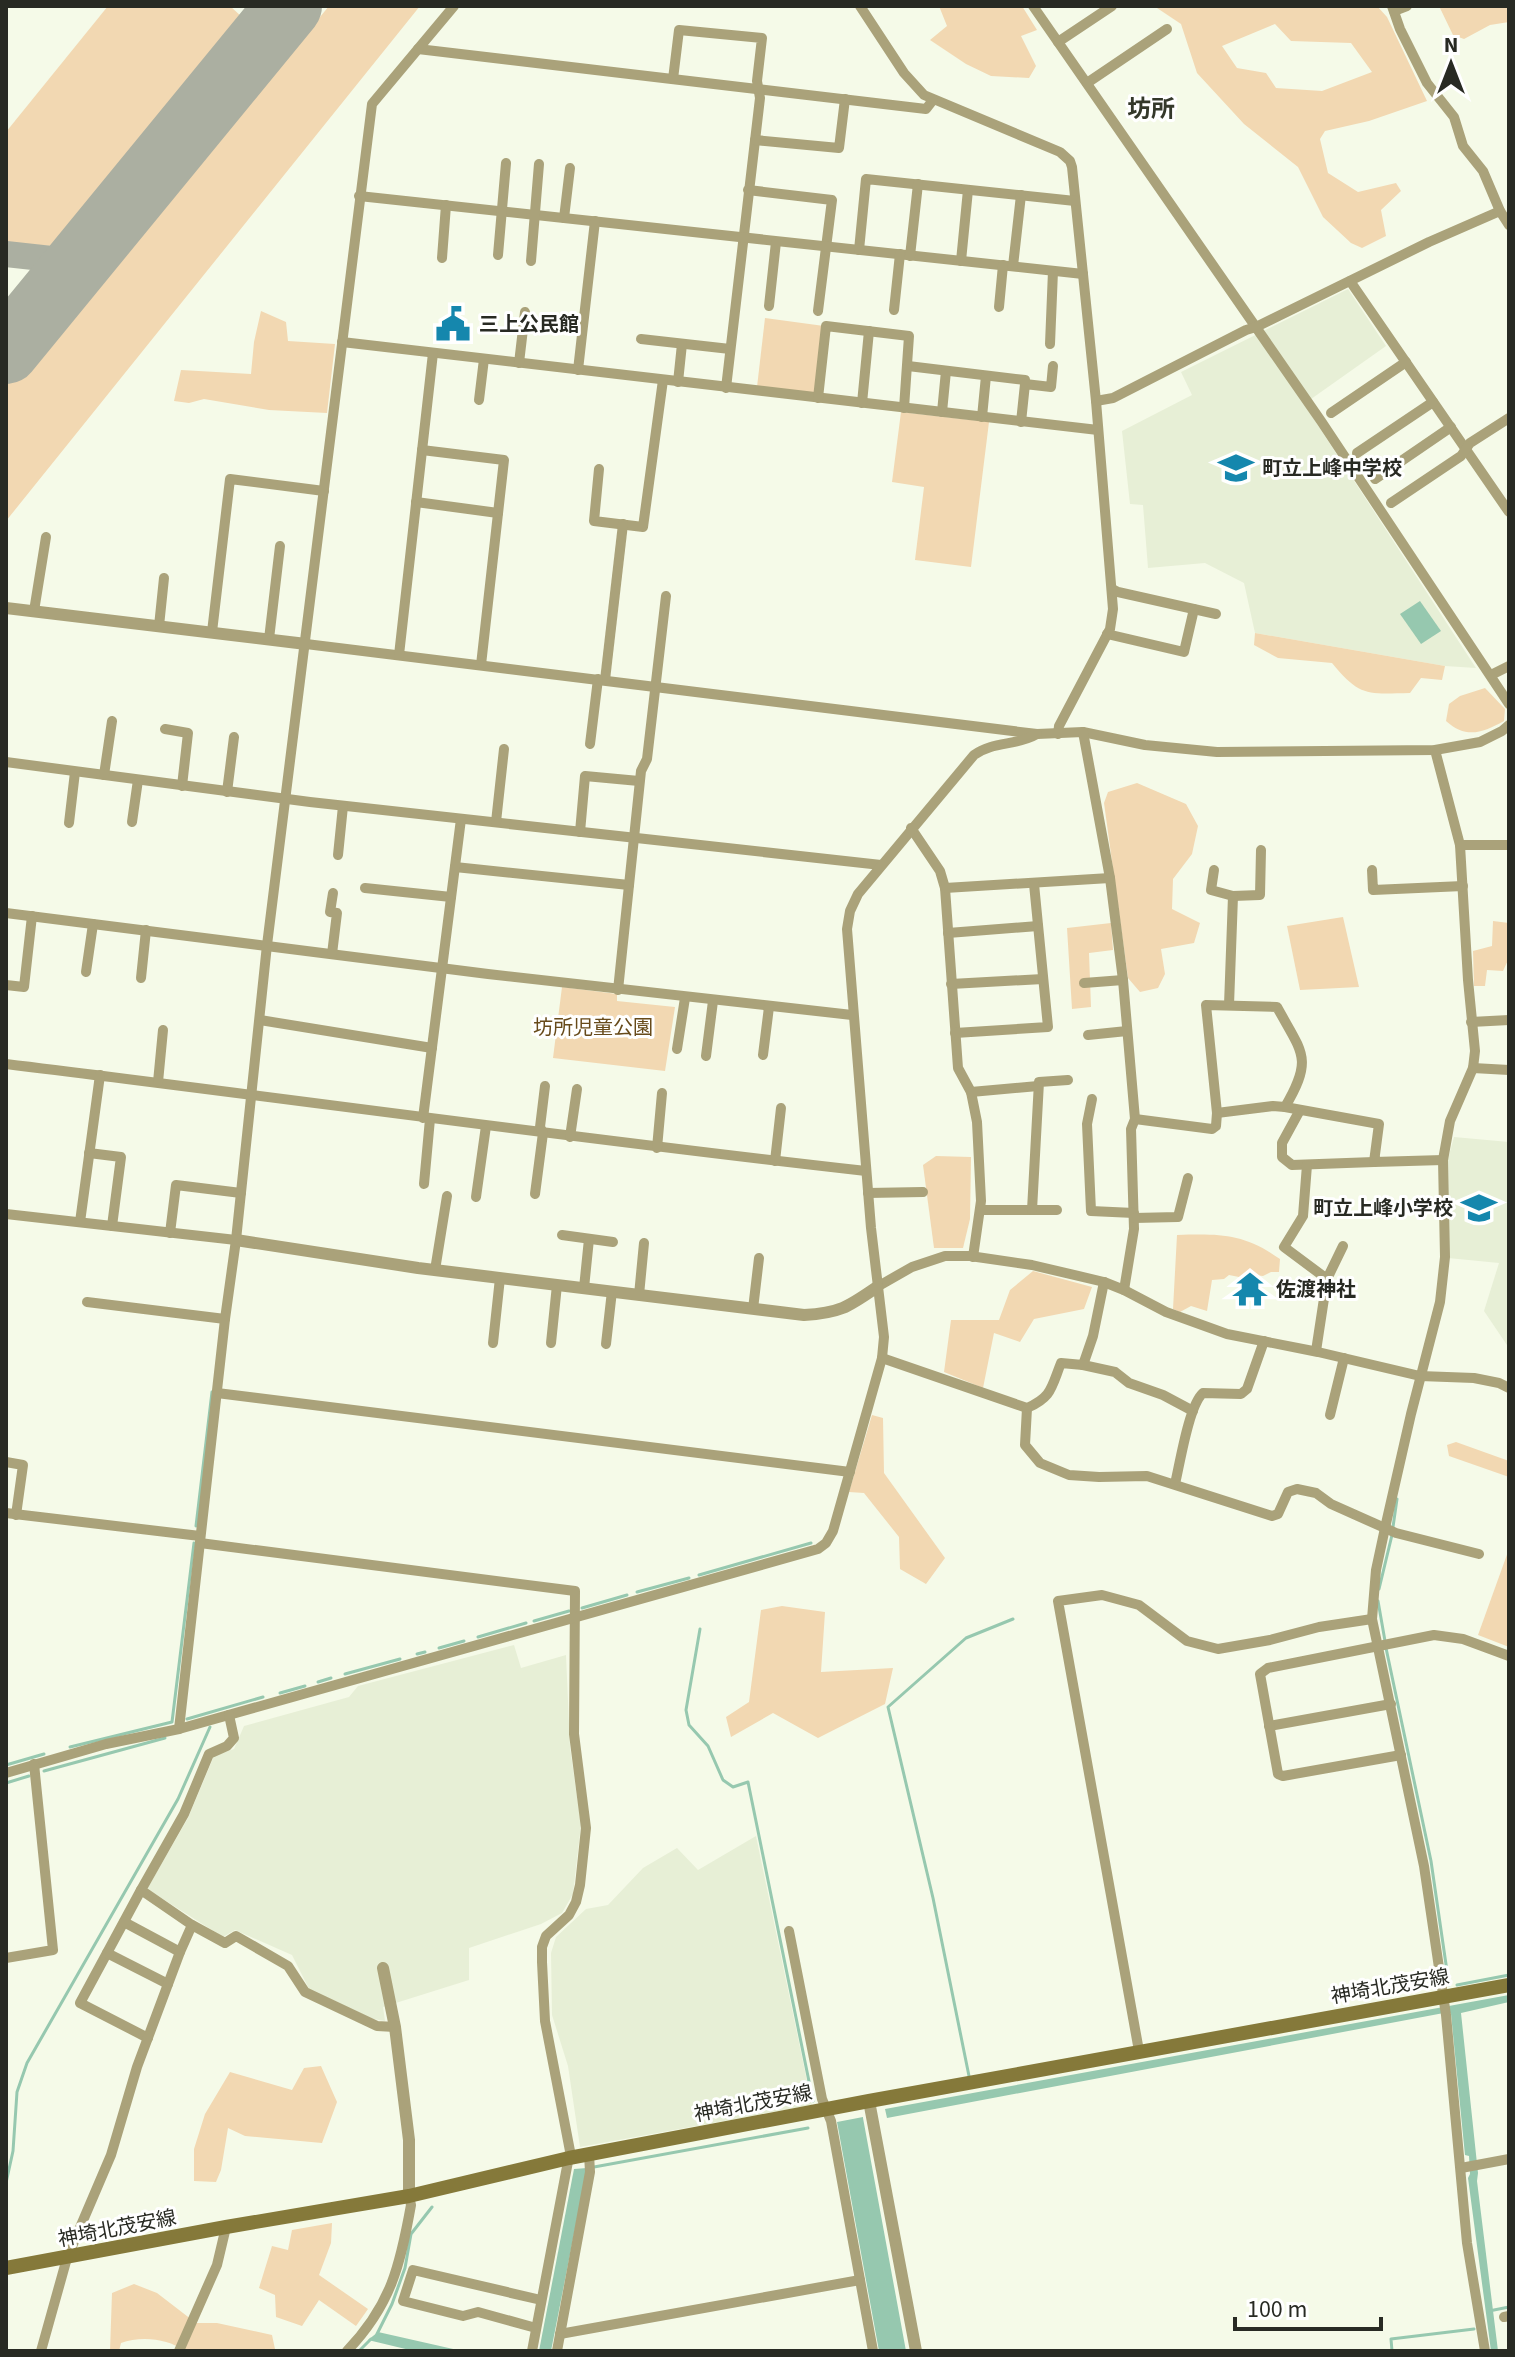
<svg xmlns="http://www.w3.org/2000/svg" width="1515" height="2357" viewBox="0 0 1515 2357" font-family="'Source Sans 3','Noto Sans JP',sans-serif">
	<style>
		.built { fill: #e7efd6 }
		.green { fill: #f2d8b2; fill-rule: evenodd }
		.water { fill: #96c8af }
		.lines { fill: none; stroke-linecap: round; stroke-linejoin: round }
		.stream { stroke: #96c8af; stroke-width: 3 }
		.taxiway { stroke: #abafa1; stroke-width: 26 }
		.runway { stroke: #abafa1; stroke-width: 66 }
		.minor { stroke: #aaa27a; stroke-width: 10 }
		.tertiary { stroke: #aaa27a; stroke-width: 12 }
		.secondary { stroke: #85793a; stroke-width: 14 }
		.labels { text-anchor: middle; stroke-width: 6; stroke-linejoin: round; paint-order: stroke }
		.poi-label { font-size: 20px; font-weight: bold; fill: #282a23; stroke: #fff; text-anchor: start }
		.park-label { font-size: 20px; fill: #674a1a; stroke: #fff }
		.street-label { font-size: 20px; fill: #282a23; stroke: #fff }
		.quarter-label { font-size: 24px; font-weight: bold; fill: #34382a; stroke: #fff }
	</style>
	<rect width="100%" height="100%" fill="#f5fae8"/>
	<!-- built -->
	<g class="built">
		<polygon points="1348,289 1386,346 1304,404 1476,668 1445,666 1255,633 1244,583 1205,563 1148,568 1143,505 1130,504 1122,431 1192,395 1181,372"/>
		<polygon points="1454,1137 1509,1142 1509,1348 1484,1311 1499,1263 1448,1258 1448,1159"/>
		<polygon points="514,1645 521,1668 566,1655 570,1747 581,1825 573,1894 562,1913 541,1924 469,1948 469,1980 383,2007 385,2021 373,2019 309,1989 292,1955 235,1930 223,1937 147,1889 188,1818 214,1756 234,1749 244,1726 349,1697 358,1686"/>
		<polygon points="756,1836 812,2105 580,2147 568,2066 552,2015 551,1953 556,1937 586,1909 608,1905 643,1868 677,1848 698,1870"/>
	</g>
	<!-- green -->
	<g class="green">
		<polygon points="108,6 230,6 243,18 64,238 49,246 6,242 6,132"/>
		<polygon points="329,6 420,6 6,521 6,376 277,46 289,55"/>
		<polygon points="939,6 1022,6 1037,30 1021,36 1036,66 1029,78 991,76 966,64 930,40 947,26"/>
		<path d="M1154,6H1377L1387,17L1427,101L1369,121L1325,131L1320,139L1328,173L1358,192L1396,183L1401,191L1381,210L1386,236L1362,248L1351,243L1323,217L1298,167L1244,124L1197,73L1181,24ZM1275,24L1291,41L1351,43L1372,72L1322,91L1276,88L1266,73L1237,68L1222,46Z"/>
		<polygon points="1439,6 1475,6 1478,8 1509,6 1509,22 1490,25 1464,39 1453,35"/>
		<polygon points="261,311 286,322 288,341 335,344 327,413 269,410 204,399 189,403 174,401 181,370 251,374 254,342"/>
		<polygon points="765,318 824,326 815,395 757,387"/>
		<polygon points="901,412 989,422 971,567 915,560 924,487 892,482"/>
		<path d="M1255,633L1445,666L1442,680L1421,678L1410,693C1367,694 1360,697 1332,663L1278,658L1254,645Z"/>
		<path d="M1485,688L1505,709L1504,721C1482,733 1466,739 1446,721L1449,704L1460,696Z"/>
		<polygon points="1137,783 1186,804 1198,826 1192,854 1173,879 1172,909 1200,923 1194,943 1161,949 1165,974 1158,988 1140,992 1128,978 1104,803 1108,792"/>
		<polygon points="1343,917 1359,987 1300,990 1287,926"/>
		<polygon points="1493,921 1509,923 1509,958 1503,971 1487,970 1485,986 1474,986 1473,951 1492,946"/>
		<polygon points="1111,923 1113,950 1089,953 1091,1007 1072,1009 1067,928"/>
		<polygon points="562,987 617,994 617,1001 675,1007 665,1071 553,1058"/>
		<polygon points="936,1156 971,1157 970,1219 963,1248 934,1248 923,1165"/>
		<path d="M1177,1235C1220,1234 1243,1233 1280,1259L1279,1272H1271L1263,1276L1245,1274L1244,1278L1229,1275L1224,1279L1212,1280L1207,1311L1191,1306L1180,1312L1173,1309Z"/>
		<polygon points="1033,1271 1092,1287 1084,1309 1034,1319 1020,1342 994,1333 983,1388 944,1372 951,1320 999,1320 1010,1290"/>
		<polygon points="872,1415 883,1418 884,1473 945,1558 926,1584 900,1569 899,1537 864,1493 849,1492"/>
		<polygon points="1456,1442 1509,1461 1509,1477 1449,1456 1447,1445"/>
		<polygon points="1509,1549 1509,1647 1478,1635"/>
		<polygon points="782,1606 825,1612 821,1672 893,1668 885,1704 818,1738 773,1713 731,1737 726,1717 749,1702 761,1610"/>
		<polygon points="321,2066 337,2102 322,2143 245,2136 228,2128 221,2170 216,2182 194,2181 194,2149 205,2114 230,2072 292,2090 304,2068"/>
		<polygon points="332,2223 331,2243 319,2275 368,2309 356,2326 319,2300 302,2326 276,2317 275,2295 259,2288 272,2246 288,2250 292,2230"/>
		<path d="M134,2284L157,2293L196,2323H217L272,2335L275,2349L278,2351H184C168,2338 140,2336 121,2343L119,2351H110L112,2293Z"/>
	</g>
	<!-- water -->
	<g class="water">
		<polygon points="1420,601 1441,631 1421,644 1400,614"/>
		<polygon points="1509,1995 1509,2002 1461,2013 1478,2173 1477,2181 1498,2351 1491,2351 1468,2178 1470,2174 1469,2156 1465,2155 1451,2014 1449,2012 887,2118 885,2109"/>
		<polygon points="863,2117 863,2118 906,2351 879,2351 837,2122"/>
		<polygon points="587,2168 551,2351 539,2351 574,2169"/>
		<polygon points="378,2332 462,2351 414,2351 368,2340"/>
	</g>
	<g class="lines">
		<!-- stream -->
		<g class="stream">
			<polyline points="196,1526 212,1392"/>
			<polyline points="1393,1527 1397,1499"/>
			<polyline points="699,1575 811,1543"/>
			<polyline points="1379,1589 1392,1535"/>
			<polyline points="637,1592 689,1578"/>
			<polyline points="1378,1601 1385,1641"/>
			<polyline points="582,1608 627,1595"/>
			<polyline points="534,1621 569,1611"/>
			<polyline points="700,1629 686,1710 689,1725 708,1746 723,1780 733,1787 748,1782 813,2101"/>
			<polyline points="478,1637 526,1623"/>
			<polyline points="439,1648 464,1641"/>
			<polyline points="1386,1648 1431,1861 1449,1985"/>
			<polyline points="417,1654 425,1652"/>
			<polyline points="345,1674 400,1659"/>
			<polyline points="318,1682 331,1678"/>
			<polyline points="280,1693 305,1686"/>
			<polyline points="187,1719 263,1697"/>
			<polyline points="70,1747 172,1722 194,1543"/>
			<polyline points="6,1765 44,1754"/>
			<polyline points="44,1771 165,1738"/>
			<polyline points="6,1783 29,1776"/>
			<polyline points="1457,1985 1509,1975"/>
			<polyline points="969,2076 933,1898 888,1707 966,1638 1013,1619"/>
			<polyline points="594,2167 808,2128"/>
			<polyline points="6,2183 13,2151 17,2092 27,2063 178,1799 210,1727"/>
			<polyline points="1489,2311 1509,2307"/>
			<polyline points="377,2334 392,2304 405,2268 411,2234 432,2207"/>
			<polyline points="359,2351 371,2339"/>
			<polyline points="1392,2351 1391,2339 1474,2329"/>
		</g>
		<!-- taxiway -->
		<polyline class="taxiway" points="6,254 79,262"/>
		<!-- runway -->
		<polyline class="runway" points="6,351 289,6"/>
		<!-- minor -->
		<g class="minor">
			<polyline points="860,6 904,73 924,95 1060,152 1070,161 1072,167 1096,401 1113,609 1110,629 1059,726 1058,734"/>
			<polyline points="1033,6 1321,421 1509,704"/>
			<polyline points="1392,6 1400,29 1427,83 1454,117 1463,146 1483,171 1500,211 1509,225"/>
			<polyline points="1394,11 1407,6"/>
			<polyline points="1058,42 1112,6"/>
			<polyline points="418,49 926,109 933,100"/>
			<polyline points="673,79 679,30 762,38 757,81 760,98 726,388"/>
			<polyline points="1087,83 1167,29"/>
			<polyline points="755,140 839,148 845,99"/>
			<polyline points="748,190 832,200 818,311"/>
			<polyline points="359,196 1083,274"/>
			<polyline points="564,218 570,168"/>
			<polyline points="859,250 866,179 1075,201"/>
			<polyline points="498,255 506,163"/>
			<polyline points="910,256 918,184"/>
			<polyline points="442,258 446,205"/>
			<polyline points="531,261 539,164"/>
			<polyline points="961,261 968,190"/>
			<polyline points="1013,266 1021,195"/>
			<polyline points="1350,281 1509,512"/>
			<polyline points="769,306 776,242"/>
			<polyline points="999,307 1003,265"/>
			<polyline points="894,310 900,254"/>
			<polyline points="641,339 730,349"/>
			<polyline points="342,342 1098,430"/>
			<polyline points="1050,344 1053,271"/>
			<polyline points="519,363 525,312"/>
			<polyline points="908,366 1025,380 1025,384"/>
			<polyline points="578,370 595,221"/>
			<polyline points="678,382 682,344"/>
			<polyline points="818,398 826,326 909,336 904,408"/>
			<polyline points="479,400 484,359"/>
			<polyline points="1096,401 1113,398 1246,330 1256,327 1429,242 1500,211"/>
			<polyline points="862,403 869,331"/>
			<polyline points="942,412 946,371"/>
			<polyline points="1331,413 1406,362"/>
			<polyline points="982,417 986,376"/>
			<polyline points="1021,422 1025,384 1051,387 1053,366"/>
			<polyline points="422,450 504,460 481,665"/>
			<polyline points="1357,453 1433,402"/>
			<polyline points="599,469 594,521 643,527 663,380"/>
			<polyline points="1375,479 1451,427"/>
			<polyline points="416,502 498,513"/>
			<polyline points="1391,503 1461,456 1470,443 1509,418"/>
			<polyline points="1112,589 1118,592 1216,614"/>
			<polyline points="34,611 46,537"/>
			<polyline points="159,626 164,578"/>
			<polyline points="212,632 230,479 324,491"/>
			<polyline points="1107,634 1184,652 1194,609"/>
			<polyline points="269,639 280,546"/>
			<polyline points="306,644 1037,734 1083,732 1145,745 1217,752 1435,750 1480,742 1502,731 1509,725"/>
			<polyline points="399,655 433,353"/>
			<polyline points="1491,675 1509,666"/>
			<polyline points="605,680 623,524"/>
			<polyline points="165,729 188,733 182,786"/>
			<polyline points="1083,732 1110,878 1123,980 1135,1119 1131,1129 1134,1229 1124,1290"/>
			<polyline points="590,744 598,679"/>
			<polyline points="1435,750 1460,845 1468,980 1475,1051 1473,1068 1450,1121 1443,1160 1445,1257 1440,1302 1411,1414 1385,1528 1376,1570 1372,1619 1424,1866 1446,2015 1467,2243 1485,2351"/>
			<polyline points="6,762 310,802 881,865"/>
			<polyline points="104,775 112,721"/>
			<polyline points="227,792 234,737"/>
			<polyline points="132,822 138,780"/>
			<polyline points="496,822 504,749"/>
			<polyline points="69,823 75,772"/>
			<polyline points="911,828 940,871 945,888 958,1068 971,1092 977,1122 981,1201 973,1257"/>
			<polyline points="580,832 585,776 639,781"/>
			<polyline points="1460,845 1509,845"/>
			<polyline points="338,855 343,806"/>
			<polyline points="455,867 629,885"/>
			<polyline points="1214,870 1211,890 1233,896 1260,895 1261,850"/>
			<polyline points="1372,870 1373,890 1463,886"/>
			<polyline points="365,888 451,897"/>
			<polyline points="945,888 1110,878"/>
			<polyline points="6,913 488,974 852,1015"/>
			<polyline points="948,933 1038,926"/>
			<polyline points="332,954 337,913 330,912 333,893"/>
			<polyline points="86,972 93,924"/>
			<polyline points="141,978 146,930"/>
			<polyline points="1084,983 1123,980"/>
			<polyline points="951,984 1043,979"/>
			<polyline points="6,985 24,987 32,916"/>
			<polyline points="618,990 641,771 647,759 666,596"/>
			<polyline points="1229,1005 1233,896"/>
			<polyline points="260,1020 432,1048"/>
			<polyline points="1471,1022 1509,1020"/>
			<polyline points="955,1033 1048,1027 1034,884"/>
			<polyline points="1088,1035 1127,1031"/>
			<polyline points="677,1049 685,998"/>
			<polyline points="763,1055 769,1007"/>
			<polyline points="706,1056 713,1001"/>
			<path d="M6,1064C293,1099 579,1139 866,1171"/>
			<polyline points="1473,1068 1509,1070"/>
			<polyline points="158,1082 163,1030"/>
			<polyline points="971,1092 1038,1086"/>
			<polyline points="1092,1099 1087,1124 1091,1211 1134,1213"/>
			<polyline points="1300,1110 1282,1143 1282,1157 1292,1165 1374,1162"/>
			<path d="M1217,1113L1206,1005L1277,1007C1302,1053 1314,1058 1285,1107"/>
			<polyline points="423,1118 461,819"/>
			<polyline points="1135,1119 1212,1129 1216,1126 1217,1113 1273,1106 1285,1107 1379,1124 1374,1162 1443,1160"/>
			<polyline points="570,1137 577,1089"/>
			<polyline points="657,1148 662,1093"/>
			<polyline points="89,1153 121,1157 112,1226"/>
			<polyline points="775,1161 781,1108"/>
			<polyline points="1307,1165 1303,1216 1284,1247 1327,1279 1316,1351"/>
			<polyline points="424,1184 430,1119"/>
			<polyline points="868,1193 923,1192"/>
			<polyline points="535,1194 543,1133 540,1127 545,1086"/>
			<polyline points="476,1197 486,1126"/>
			<polyline points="980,1210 1057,1210"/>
			<polyline points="1032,1210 1039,1082 1068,1080"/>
			<polyline points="6,1214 236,1240"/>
			<polyline points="1134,1218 1178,1217 1188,1178"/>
			<polyline points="80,1222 100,1075"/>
			<polyline points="170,1233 176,1185 241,1193"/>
			<polyline points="562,1235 613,1242"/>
			<polyline points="435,1270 447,1196"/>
			<polyline points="1327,1279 1343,1246"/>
			<polyline points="877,1287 912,1267 945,1256 970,1256 1032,1265 1104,1282 1124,1290 1166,1312 1227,1334 1318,1352 1420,1376 1474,1378 1499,1383 1509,1388"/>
			<polyline points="584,1288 589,1239"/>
			<polyline points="639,1295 644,1243"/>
			<polyline points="87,1302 225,1319"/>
			<polyline points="753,1309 759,1258"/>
			<polyline points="493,1343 500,1278"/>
			<polyline points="551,1343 557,1285"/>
			<polyline points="606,1344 612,1291"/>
			<path d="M882,1358L1027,1408C1052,1397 1051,1388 1061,1363L1083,1365L1093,1336L1104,1282"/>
			<polyline points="1083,1365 1115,1372 1129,1383 1163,1395 1193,1411"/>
			<polyline points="217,1393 850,1472"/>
			<polyline points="1027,1408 1025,1445 1040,1463 1069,1475 1099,1477 1147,1476 1272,1516 1278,1514 1288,1492 1297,1489 1316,1493 1331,1504 1396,1533 1479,1554"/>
			<polyline points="1330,1415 1344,1358"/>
			<polyline points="6,1462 23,1465 16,1515"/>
			<path d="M1175,1484C1180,1463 1189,1405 1203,1393L1241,1394L1247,1389L1264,1341"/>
			<polyline points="6,1513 200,1536"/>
			<polyline points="200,1543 575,1591 574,1734 586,1828 580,1885 576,1902 569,1915 546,1936 542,1947 542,1962 545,2021 570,2151 532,2351"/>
			<polyline points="1269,1726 1391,1704"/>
			<polyline points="179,1729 225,1319 236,1240 267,945 372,104 454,6"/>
			<polyline points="1401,1755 1283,1776 1278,1774 1260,1674 1268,1668 1434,1635 1463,1639 1509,1656"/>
			<path d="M6,1773L106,1744L179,1729L818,1549L826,1543L833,1531L882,1358L884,1337L871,1228L847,929L850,911L858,894L974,755C993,741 1017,746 1037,734"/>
			<polyline points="141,1890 80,2003 148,2038"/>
			<polyline points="124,1922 180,1952"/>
			<polyline points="192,1925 141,1890 184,1814 209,1754 227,1746 234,1738 229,1715"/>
			<polyline points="789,1931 822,2099 831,2121 873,2351"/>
			<polyline points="107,1953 168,1984"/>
			<polyline points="6,1958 53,1950 34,1764"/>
			<polyline points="1139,2051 1058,1601 1102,1595 1139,1605 1187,1641 1218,1649 1270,1640 1319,1627 1372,1619"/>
			<polyline points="1461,2168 1509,2159"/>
			<polyline points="1504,2317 1509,2316"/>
			<polyline points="536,2328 478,2312 463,2316 403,2301 413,2270 541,2300"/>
			<polyline points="560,2334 860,2280"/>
			<polyline points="41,2351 67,2258 111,2155 137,2067 180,1952 192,1925 225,1943 236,1936 288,1966 305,1992 377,2026 395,2027"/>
			<polyline points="179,2351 217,2265 226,2227"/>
			<path d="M347,2351C391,2305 400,2266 411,2205L409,2196"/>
			<polyline points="557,2351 590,2172 589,2154"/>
		</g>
		<!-- tertiary -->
		<g class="tertiary">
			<polyline points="6,608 306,644"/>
			<path d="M236,1240L418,1268L804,1315C840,1313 848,1307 877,1287"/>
			<polyline points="383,1968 395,2027 409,2140 409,2196"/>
			<polyline points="869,2101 916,2351"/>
		</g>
		<!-- secondary -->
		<polyline class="secondary" points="6,2268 226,2227 409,2196 569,2158 869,2101 1509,1985"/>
	</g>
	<!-- icons -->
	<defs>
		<g id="civic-bare" transform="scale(2.76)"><path d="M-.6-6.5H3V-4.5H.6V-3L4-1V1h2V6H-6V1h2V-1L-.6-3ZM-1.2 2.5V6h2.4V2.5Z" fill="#1587ad" stroke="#fff" stroke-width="2.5" paint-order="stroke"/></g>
		<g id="school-bare" transform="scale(2.76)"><path d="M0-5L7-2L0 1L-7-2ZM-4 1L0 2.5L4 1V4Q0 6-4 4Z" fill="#1587ad" stroke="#fff" stroke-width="2.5" paint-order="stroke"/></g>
		<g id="temple-bare" transform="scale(2.76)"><path d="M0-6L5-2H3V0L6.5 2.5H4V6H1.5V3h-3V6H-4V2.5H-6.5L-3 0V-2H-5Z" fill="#1587ad" stroke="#fff" stroke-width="2.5" paint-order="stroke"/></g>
	</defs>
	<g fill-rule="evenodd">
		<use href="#civic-bare" x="453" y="324"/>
		<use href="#school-bare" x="1236" y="468"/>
		<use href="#school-bare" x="1479" y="1208"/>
		<use href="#temple-bare" x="1250" y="1289"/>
	</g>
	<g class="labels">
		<!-- poi labels -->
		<g class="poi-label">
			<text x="479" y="331">三上公民館</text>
			<text x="1262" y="475">町立上峰中学校</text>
			<text x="1453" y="1215" text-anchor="end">町立上峰小学校</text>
			<text x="1276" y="1296">佐渡神社</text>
		</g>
		<!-- park labels -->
		<g class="park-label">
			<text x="593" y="1034">坊所児童公園</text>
		</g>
		<!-- street labels -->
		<g class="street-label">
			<text transform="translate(1390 1986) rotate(-10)" y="7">神埼北茂安線</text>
			<text transform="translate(753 2103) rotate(-11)" y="7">神埼北茂安線</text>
			<text transform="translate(117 2228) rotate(-11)" y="7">神埼北茂安線</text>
		</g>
		<!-- quarter labels -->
		<g class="quarter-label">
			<text x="1151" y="117">坊所</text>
		</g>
	</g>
	<!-- border -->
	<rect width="1515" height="2357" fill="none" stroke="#282a23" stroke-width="16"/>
	<!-- north arrow -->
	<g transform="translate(1451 64)" stroke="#ffffff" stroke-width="6" paint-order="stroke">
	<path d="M0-6L14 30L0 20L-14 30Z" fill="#282a23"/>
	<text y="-12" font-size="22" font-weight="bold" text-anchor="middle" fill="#282a23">N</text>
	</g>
	<!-- scale -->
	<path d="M1235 2317v12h146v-12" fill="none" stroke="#282a23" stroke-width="4"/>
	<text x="1247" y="2317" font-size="24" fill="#282a23" stroke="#ffffff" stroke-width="6" paint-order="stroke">100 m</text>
</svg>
